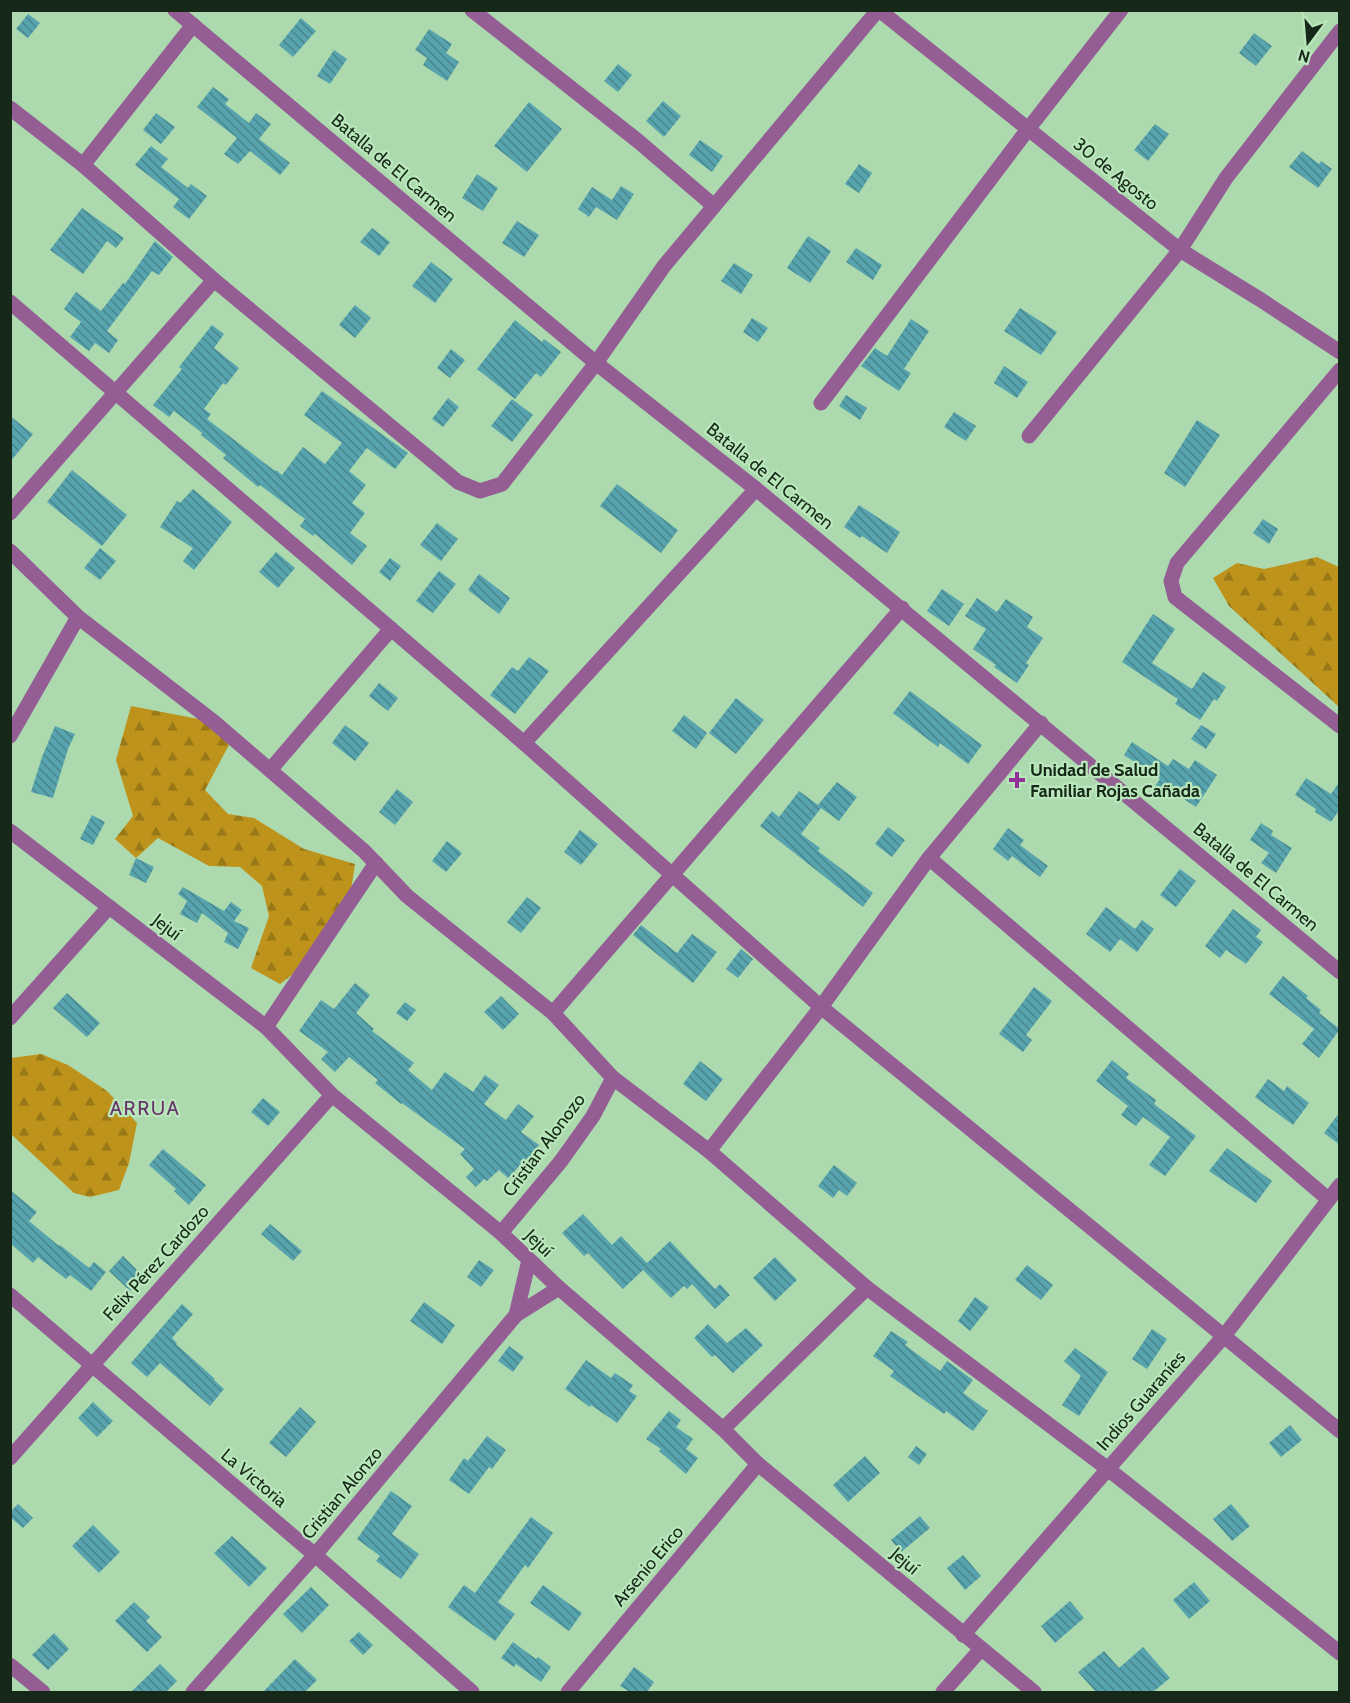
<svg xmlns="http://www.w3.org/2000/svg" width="1350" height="1703" viewBox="0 0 1350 1703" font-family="Cabin,sans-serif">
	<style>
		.forest { fill: url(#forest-firs) }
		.building { fill: url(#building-back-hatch) }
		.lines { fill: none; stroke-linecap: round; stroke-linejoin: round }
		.minor { stroke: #945e95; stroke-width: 15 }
		.poi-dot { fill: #933097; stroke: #b9e7bb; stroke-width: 2 }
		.labels { text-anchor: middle; stroke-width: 4.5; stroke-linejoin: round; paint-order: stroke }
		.street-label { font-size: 18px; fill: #162817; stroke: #b9e7bb }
		.poi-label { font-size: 18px; font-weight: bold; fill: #162817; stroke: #b9e7bb; text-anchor: start }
		.neighbourhood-label { font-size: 20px; letter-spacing: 1.5px; fill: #68376a; stroke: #b9e7bb }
	</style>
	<defs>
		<pattern id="forest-firs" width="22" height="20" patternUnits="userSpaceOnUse" patternTransform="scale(1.5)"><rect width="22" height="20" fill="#be931b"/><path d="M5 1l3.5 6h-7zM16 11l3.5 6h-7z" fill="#997817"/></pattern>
		<pattern id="building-back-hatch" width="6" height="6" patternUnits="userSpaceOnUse" patternTransform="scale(1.5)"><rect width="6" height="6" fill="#58a4ae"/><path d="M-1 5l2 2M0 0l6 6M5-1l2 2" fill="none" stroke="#48868d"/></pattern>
	</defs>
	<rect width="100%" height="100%" fill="#acdaae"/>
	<!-- forest -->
	<g class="forest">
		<polygon points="1317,557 1339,567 1339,707 1229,606 1213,578 1237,563 1264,569"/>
		<polygon points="131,706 214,722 230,743 205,790 228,814 254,818 304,849 355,864 351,891 305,965 280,984 251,968 269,916 262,886 240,867 209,866 158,838 136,858 115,839 133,816 116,760"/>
		<polygon points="41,1054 68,1065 107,1091 137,1123 129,1163 119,1190 90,1197 74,1193 11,1134 11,1058"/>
	</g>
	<!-- building -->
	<g class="building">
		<polygon points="28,14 40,23 28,38 16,29"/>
		<polygon points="301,18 316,31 293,57 279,45"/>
		<polygon points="429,29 452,44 446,53 459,62 447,81 423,65 427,58 415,50"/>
		<polygon points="1254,33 1272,46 1256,66 1239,53"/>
		<polygon points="334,50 347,59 330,84 317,76"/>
		<polygon points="618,64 632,75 618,92 604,81"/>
		<polygon points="213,87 229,99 225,104 249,123 256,113 271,124 259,139 290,163 280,175 250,151 238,164 224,154 237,138 197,107"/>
		<polygon points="663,101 681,116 664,137 646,121"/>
		<polygon points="529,102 562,129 527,172 494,146"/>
		<polygon points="156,113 175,127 161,144 143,130"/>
		<polygon points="1155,124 1169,134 1148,161 1134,150"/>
		<polygon points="700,140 723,156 712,172 689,155"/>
		<polygon points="151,146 168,159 161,167 188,188 191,184 207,196 189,219 173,207 179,199 135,165"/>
		<polygon points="1302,151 1319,164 1321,161 1332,169 1318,188 1289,167"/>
		<polygon points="859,164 872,173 859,193 845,184"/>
		<polygon points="477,174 498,188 483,211 462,198"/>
		<polygon points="621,186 634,194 617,220 596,207 589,217 578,209 592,187 612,200"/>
		<polygon points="82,208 124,238 116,248 107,241 83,274 50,250"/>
		<polygon points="517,221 539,235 524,257 502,243"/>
		<polygon points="372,228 390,242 379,256 360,242"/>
		<polygon points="808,236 831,251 810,283 787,268"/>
		<polygon points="155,241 173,257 159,275 152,271 107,331 118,340 109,353 95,343 89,351 70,337 81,322 64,309 76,292 101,311 123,283 125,284"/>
		<polygon points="856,248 882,265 873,280 846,262"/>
		<polygon points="431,262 453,279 435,303 412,286"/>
		<polygon points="734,263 753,275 741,294 721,281"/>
		<polygon points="355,305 371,318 355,338 339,325"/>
		<polygon points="1020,308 1057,332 1041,355 1004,331"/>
		<polygon points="752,318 768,328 758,342 743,332"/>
		<polygon points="911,319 929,331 904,369 911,373 899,391 861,366 875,348 887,356"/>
		<polygon points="515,320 542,342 544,339 561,352 541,377 536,373 515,399 477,369"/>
		<polygon points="212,325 224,334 214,348 239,368 226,385 223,383 204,409 211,414 207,419 275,471 276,470 282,475 303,447 325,464 342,443 304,415 322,391 408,453 395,469 367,448 349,471 366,485 352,503 365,513 350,533 367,546 352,565 315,534 313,536 300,526 305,519 260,485 258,487 223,458 226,455 201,435 202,433 174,411 169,417 153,405 182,369 179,367"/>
		<polygon points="451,349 465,360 450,378 437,368"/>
		<polygon points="1004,366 1028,382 1017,398 994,383"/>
		<polygon points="846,395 867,408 860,420 839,406"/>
		<polygon points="448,398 459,407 443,427 432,419"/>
		<polygon points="512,399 533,415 512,442 491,426"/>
		<polygon points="954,412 976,426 966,441 944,427"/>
		<polygon points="10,416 33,434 10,462"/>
		<polygon points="1197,420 1220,435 1185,487 1164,473"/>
		<polygon points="72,470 127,515 102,546 47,502"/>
		<polygon points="617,484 678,530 661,553 600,506"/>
		<polygon points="193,489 232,522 194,570 183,561 193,548 160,527 177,501 180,503"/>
		<polygon points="859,505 900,532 887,553 862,536 860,538 844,527"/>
		<polygon points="1263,519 1278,529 1269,544 1253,533"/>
		<polygon points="437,523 458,539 441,561 420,545"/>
		<polygon points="100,548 116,561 100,580 84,568"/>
		<polygon points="276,552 295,568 278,588 259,572"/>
		<polygon points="390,558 401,566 390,581 379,572"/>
		<polygon points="439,571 456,584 433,613 416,601"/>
		<polygon points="479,574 510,598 499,614 468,590"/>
		<polygon points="942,589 964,604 949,626 927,611"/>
		<polygon points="977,598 997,612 1006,599 1033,617 1027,627 1043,638 1026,663 1029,665 1017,683 994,667 996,665 973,649 986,629 965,616"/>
		<polygon points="1153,614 1175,629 1152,663 1192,689 1203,672 1226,687 1217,701 1214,699 1200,720 1175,704 1178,699 1122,662"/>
		<polygon points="529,657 549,671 515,714 490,695 512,667 518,671"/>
		<polygon points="379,683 398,698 388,711 369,696"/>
		<polygon points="910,691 982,745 968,764 940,743 938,747 893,713"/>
		<polygon points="736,698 764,720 736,754 709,733"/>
		<polygon points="684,715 707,733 696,749 672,731"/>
		<polygon points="345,725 369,743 355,761 332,743"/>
		<polygon points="1201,725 1216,734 1206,749 1191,739"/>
		<polygon points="55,726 75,734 68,749 53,798 31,792 42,757"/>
		<polygon points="1132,742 1168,766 1173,759 1189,769 1195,760 1217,775 1196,807 1170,790 1166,797 1153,789 1160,779 1124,755"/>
		<polygon points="1306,778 1331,794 1340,781 1340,809 1331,822 1315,812 1316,809 1295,795"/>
		<polygon points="837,782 857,797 839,821 821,808 801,834 820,848 818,851 873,893 863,907 760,826 772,811 779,817 799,791 818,805"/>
		<polygon points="397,789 413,802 395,825 379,812"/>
		<polygon points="92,815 105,822 93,845 80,839"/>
		<polygon points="1261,823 1273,831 1271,835 1292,848 1276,873 1261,863 1269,853 1250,840"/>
		<polygon points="888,827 905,840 892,857 875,844"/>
		<polygon points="1008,828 1024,840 1020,845 1048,866 1040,877 1012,856 1008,861 993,849"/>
		<polygon points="580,830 598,844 581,865 564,852"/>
		<polygon points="447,841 462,853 446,872 432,861"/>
		<polygon points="136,858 154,867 146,883 129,875"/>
		<polygon points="1180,869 1196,881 1176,907 1160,895"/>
		<polygon points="183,887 224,911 231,902 242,910 234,921 249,928 238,949 224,942 228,933 202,913 197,923 180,914 187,901 178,894"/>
		<polygon points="527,897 541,908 521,933 507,922"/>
		<polygon points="1106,907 1135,929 1142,920 1154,929 1137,952 1120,939 1110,952 1086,934"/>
		<polygon points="1233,909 1261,930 1256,937 1263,942 1246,964 1226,950 1220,958 1205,946"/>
		<polygon points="641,925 677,953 692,934 717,952 693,983 633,935"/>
		<polygon points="741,949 753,959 738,978 726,969"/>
		<polygon points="1283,976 1308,996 1306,998 1321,1010 1319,1013 1340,1029 1319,1058 1302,1044 1314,1029 1269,994"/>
		<polygon points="355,983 370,995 356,1013 374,1029 372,1031 414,1063 408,1070 432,1090 445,1072 473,1092 485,1075 499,1085 484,1104 506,1120 518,1104 534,1116 521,1132 539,1145 528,1160 526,1159 508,1178 499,1170 487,1181 484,1179 476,1187 466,1177 474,1169 460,1154 465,1149 402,1103 401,1104 375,1083 378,1080 349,1057 335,1072 321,1059 328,1052 299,1031 321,1000 334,1009"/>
		<polygon points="1034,987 1052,1001 1026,1035 1032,1040 1023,1052 999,1034"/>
		<polygon points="67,993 100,1023 87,1037 53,1008"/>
		<polygon points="501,996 519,1014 503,1030 484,1012"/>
		<polygon points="405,1002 416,1010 407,1021 396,1013"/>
		<polygon points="1112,1060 1129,1074 1126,1078 1156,1100 1154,1104 1196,1136 1165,1176 1149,1165 1170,1137 1143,1117 1136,1126 1121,1115 1128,1106 1096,1081"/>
		<polygon points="700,1061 723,1079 706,1101 683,1084"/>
		<polygon points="1268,1079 1284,1091 1287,1086 1309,1103 1293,1125 1255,1097"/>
		<polygon points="263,1098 280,1112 268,1126 251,1112"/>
		<polygon points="1340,1112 1340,1145 1324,1133"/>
		<polygon points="1227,1148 1272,1181 1256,1203 1209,1171"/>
		<polygon points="163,1149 206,1185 189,1205 174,1191 176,1189 149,1165"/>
		<polygon points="834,1165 857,1183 847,1196 839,1190 833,1198 818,1186"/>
		<polygon points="10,1190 37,1212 29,1221 59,1246 60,1245 89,1268 94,1262 106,1272 91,1291 70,1275 66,1279 38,1257 33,1263 10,1243"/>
		<polygon points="583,1214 612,1245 621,1236 647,1263 670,1241 715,1289 720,1284 730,1295 715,1309 692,1284 687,1289 684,1286 671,1298 643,1270 623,1289 588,1253 584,1256 562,1233"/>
		<polygon points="270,1224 302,1251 293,1261 261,1234"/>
		<polygon points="123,1256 144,1277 130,1291 109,1271"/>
		<polygon points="775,1257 797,1280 775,1301 753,1278"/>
		<polygon points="479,1260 494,1270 481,1287 467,1277"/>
		<polygon points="1027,1265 1053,1285 1041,1300 1015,1280"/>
		<polygon points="975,1297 989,1307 970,1331 958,1321"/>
		<polygon points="424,1302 455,1325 442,1344 410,1321"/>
		<polygon points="182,1304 193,1314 172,1338 177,1343 176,1344 215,1379 214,1380 224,1389 210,1406 160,1363 147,1377 131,1363"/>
		<polygon points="708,1324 727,1343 746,1328 763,1345 733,1373 715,1355 712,1357 694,1338"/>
		<polygon points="1152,1329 1167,1339 1147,1369 1132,1359"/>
		<polygon points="891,1331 908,1342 905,1345 940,1371 947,1361 973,1380 963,1393 988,1411 973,1431 946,1411 944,1414 890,1376 894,1371 873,1356"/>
		<polygon points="509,1346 524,1357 513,1372 498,1361"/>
		<polygon points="1075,1348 1108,1372 1079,1416 1062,1405 1081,1376 1064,1361"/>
		<polygon points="586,1360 611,1378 615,1373 633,1385 629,1391 637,1396 617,1423 591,1405 590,1407 565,1389"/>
		<polygon points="93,1402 113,1421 97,1437 78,1418"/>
		<polygon points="300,1407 316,1422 286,1457 269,1443"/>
		<polygon points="669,1411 681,1420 676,1427 693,1439 686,1449 698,1458 686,1474 659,1451 661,1449 646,1439"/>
		<polygon points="1290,1425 1302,1440 1281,1457 1269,1443"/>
		<polygon points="487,1436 506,1450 492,1469 489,1467 469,1494 449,1480 464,1458 468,1461"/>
		<polygon points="916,1446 927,1454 919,1465 908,1457"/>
		<polygon points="865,1456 880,1473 848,1502 833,1485"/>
		<polygon points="391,1491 412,1506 392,1534 419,1554 401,1579 376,1561 380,1556 357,1539"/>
		<polygon points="18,1504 33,1518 23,1528 10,1517 10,1512"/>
		<polygon points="1231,1504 1250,1526 1232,1541 1213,1519"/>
		<polygon points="920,1516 930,1528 901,1552 891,1540"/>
		<polygon points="531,1517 553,1533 528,1568 525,1565 498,1602 515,1614 495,1641 448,1607 464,1585 475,1593"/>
		<polygon points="93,1525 120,1552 99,1573 72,1546"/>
		<polygon points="232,1536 267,1568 249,1587 214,1553"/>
		<polygon points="963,1555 981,1576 965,1590 947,1568"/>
		<polygon points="1194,1582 1210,1601 1189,1619 1173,1600"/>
		<polygon points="543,1585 582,1613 569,1631 530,1603"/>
		<polygon points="311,1587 329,1605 302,1633 283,1614"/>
		<polygon points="1070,1601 1084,1618 1055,1643 1041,1626"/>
		<polygon points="134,1602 150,1617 146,1621 162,1637 147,1652 115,1621"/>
		<polygon points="359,1632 373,1645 363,1655 349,1641"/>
		<polygon points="54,1633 69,1649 48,1670 32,1655"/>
		<polygon points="513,1642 536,1659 538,1657 551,1667 541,1682 516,1664 514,1667 501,1658"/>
		<polygon points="1143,1647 1170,1678 1153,1692 1096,1692 1078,1672 1104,1651 1119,1668"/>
		<polygon points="295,1659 317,1680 305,1692 263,1692"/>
		<polygon points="160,1664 177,1681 166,1692 131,1692"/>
		<polygon points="634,1667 654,1682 647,1692 630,1692 620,1686"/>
	</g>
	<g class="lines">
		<!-- minor -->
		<g class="minor">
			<polyline points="175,10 596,363 756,489 1340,972"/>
			<polyline points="472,10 638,141 714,206"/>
			<polyline points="879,10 1180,250 1261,300 1340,352"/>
			<polyline points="193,25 83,165 214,280 458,482 480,491 502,484 596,363 664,266 878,10"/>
			<polyline points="10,108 83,165"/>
			<polyline points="10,302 524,743 821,1007 1340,1431"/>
			<polyline points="1340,370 1177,563 1171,581 1175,597 1340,726"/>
			<polyline points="821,403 1029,128 1121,10"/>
			<polyline points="1029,436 1180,250 1226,178 1340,31"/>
			<polyline points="10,513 214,280"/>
			<polyline points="10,551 78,617 214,722 364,851 407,896 553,1013"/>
			<polyline points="902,608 553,1013 613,1078 709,1151 867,1288 1108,1469 1340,1653"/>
			<polyline points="10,736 78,617"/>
			<polyline points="524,743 756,489"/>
			<polyline points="270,770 391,629"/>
			<polyline points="10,831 266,1027 332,1095 501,1233 559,1288 723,1429 758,1464 1034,1692"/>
			<polyline points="929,858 1328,1199"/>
			<polyline points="10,1018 109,907"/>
			<polyline points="266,1027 376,863"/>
			<polyline points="709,1151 821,1007 929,858 1041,723"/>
			<polyline points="501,1233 561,1161 593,1116 613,1078"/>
			<polyline points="10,1295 315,1555 472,1692"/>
			<polyline points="516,1315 529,1260"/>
			<polyline points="723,1429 867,1288"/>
			<polyline points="10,1458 332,1095"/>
			<polyline points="963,1635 1224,1336 1340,1185"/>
			<polyline points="10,1665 43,1692"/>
			<polyline points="193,1692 315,1555 516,1315 559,1288"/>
			<polyline points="568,1692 758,1464"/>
			<polyline points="943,1692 981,1649"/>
		</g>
	</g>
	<!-- markers -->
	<path class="poi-dot" d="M1014 771h6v6h6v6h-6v6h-6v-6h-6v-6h6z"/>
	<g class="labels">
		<!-- street labels -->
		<g class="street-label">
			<text transform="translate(394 168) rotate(40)" y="6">Batalla de El Carmen</text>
			<text transform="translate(1116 174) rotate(39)" y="6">30 de Agosto</text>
			<text transform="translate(770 476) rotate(39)" y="6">Batalla de El Carmen</text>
			<text transform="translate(1256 877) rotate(40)" y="6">Batalla de El Carmen</text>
			<text transform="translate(167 927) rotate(37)" y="6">Jejuí</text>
			<text transform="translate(544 1145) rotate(-53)" y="6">Cristian Alonozo</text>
			<text transform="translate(539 1243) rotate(44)" y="6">Jejuí</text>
			<text transform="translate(156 1263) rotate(-48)" y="6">Felix Pérez Cardozo</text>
			<text transform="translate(1141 1401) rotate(-49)" y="6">Indios Guaraníes</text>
			<text transform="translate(254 1478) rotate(40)" y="6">La Victoria</text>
			<text transform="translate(342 1493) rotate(-50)" y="6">Cristian Alonzo</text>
			<text transform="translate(905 1561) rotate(40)" y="6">Jejuí</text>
			<text transform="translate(648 1566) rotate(-50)" y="6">Arsenio Erico</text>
		</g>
		<!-- poi labels -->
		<g class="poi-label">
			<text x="1030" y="776">Unidad de Salud<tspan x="1030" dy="21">Familiar Rojas Cañada</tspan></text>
		</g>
		<!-- neighbourhood labels -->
		<g class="neighbourhood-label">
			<text x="145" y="1115">ARRUA</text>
		</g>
	</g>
	<!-- border -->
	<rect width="1350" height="1703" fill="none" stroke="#162817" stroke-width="24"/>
	<!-- north arrow -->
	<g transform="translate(1308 42) rotate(196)" stroke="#b9e7bb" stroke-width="4.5" paint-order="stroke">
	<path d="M0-4.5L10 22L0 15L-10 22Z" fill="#162817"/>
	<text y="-9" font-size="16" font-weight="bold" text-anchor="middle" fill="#162817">N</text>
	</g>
</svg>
